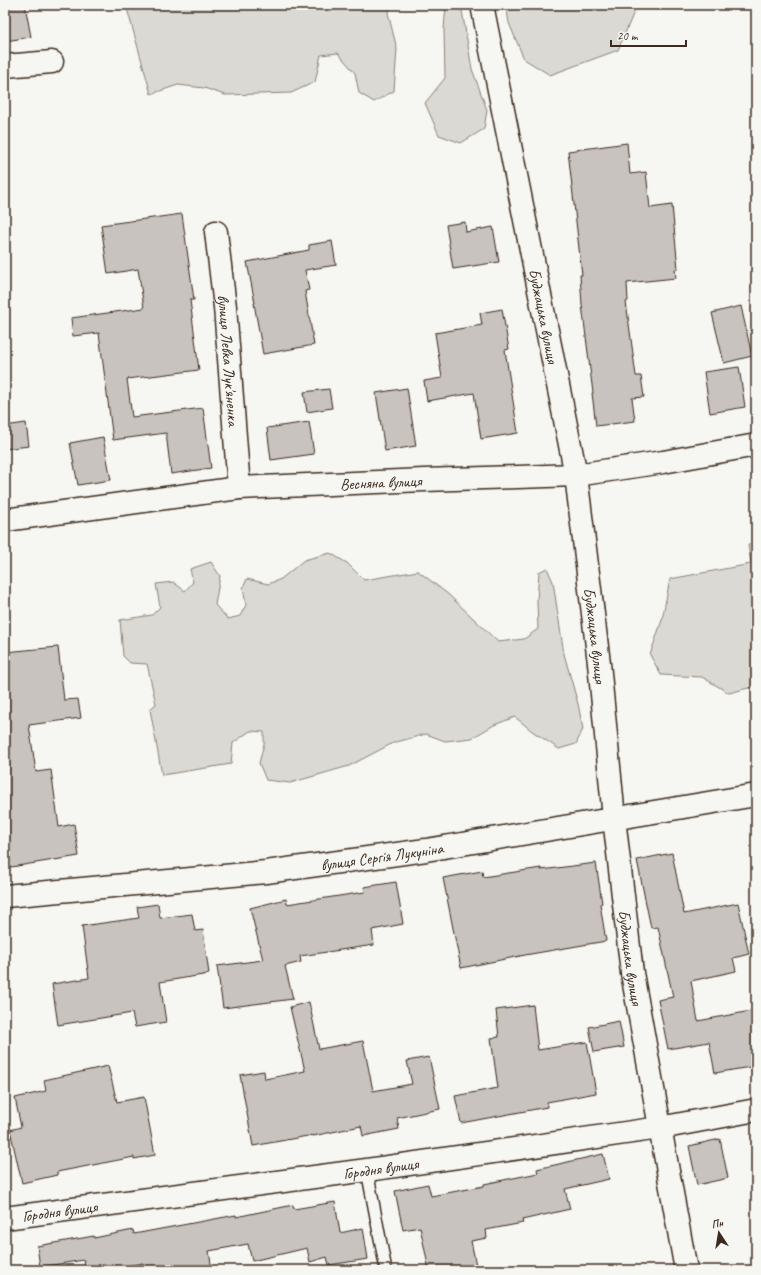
<svg xmlns="http://www.w3.org/2000/svg" width="761" height="1275" viewBox="0 0 761 1275" font-family="Caveat,sans-serif">
	<style>
		.green { fill: #dad9d3; stroke: #8a8278 }
		.building { fill: #c8c3be; stroke: #3b2a1e }
		.lines { fill: none; stroke-linecap: round; stroke-linejoin: round }
		.lane-casing { stroke: #3b2a1e; stroke-width: 14 }
		.street-casing { stroke: #3b2a1e; stroke-width: 25 }
		.lane { stroke: #f6f6f2; stroke-width: 11 }
		.street { stroke: #f6f6f2; stroke-width: 22 }
		.labels { text-anchor: middle; stroke-width: 3; stroke-linejoin: round; paint-order: stroke }
		.street-label { font-size: 16px; fill: #3b2a1e; stroke: #f6f6f2 }
	</style>
	<rect width="100%" height="100%" fill="#f6f6f2"/>
	<filter id="ink" filterUnits="userSpaceOnUse"><feTurbulence type="fractalNoise" baseFrequency=".025" numOctaves="2"/><feDisplacementMap in="SourceGraphic" scale="8" xChannelSelector="R" yChannelSelector="G"/><feConvolveMatrix kernelMatrix="1 2 1 2 8 2 1 2 1" color-interpolation-filters="sRGB"/></filter>
	<g filter="url(#ink)">
		<!-- green -->
		<g class="green">
			<polygon points="126,5 392,5 388,13 397,49 394,91 374,102 359,93 355,73 338,53 321,55 315,82 291,93 225,95 204,88 178,85 151,94"/>
			<polygon points="446,5 461,5 472,69 487,110 484,129 461,143 439,135 425,103 445,78 444,29"/>
			<polygon points="506,5 635,5 634,12 618,50 550,75 524,59 509,23"/>
			<polygon points="756,544 756,686 729,693 702,677 661,675 650,655 662,620 670,579 751,564 748,545"/>
			<polygon points="330,553 347,563 364,580 418,571 449,595 498,642 524,639 538,629 537,600 539,572 547,568 553,582 564,654 578,704 583,729 576,744 559,749 532,731 515,717 494,725 472,738 445,741 426,734 393,743 349,766 290,783 266,780 259,763 264,744 264,732 250,731 233,743 231,764 162,775 150,709 156,704 147,664 130,663 123,656 120,620 152,615 160,607 156,584 173,582 185,591 193,582 190,569 211,562 220,576 215,605 228,619 240,616 246,605 243,588 247,579 268,584 281,579 304,560"/>
		</g>
		<!-- building -->
		<g class="building">
			<polygon points="5,5 25,5 31,37 5,41"/>
			<polygon points="627,143 630,174 646,172 650,208 672,205 678,269 675,269 676,278 627,283 628,301 626,302 636,376 641,376 644,397 632,398 635,421 596,426 592,393 593,393 582,305 580,275 582,275 568,151"/>
			<polygon points="182,214 194,300 190,300 199,370 127,379 132,417 203,408 211,468 171,474 166,433 113,440 99,333 73,336 71,318 144,308 138,269 108,274 101,225"/>
			<polygon points="465,222 466,232 493,227 499,262 453,269 446,225"/>
			<polygon points="332,241 336,265 305,270 309,290 305,291 314,345 263,354 254,303 255,303 247,262 309,250 309,245"/>
			<polygon points="741,306 752,356 724,363 712,313"/>
			<polygon points="502,309 509,349 505,350 518,433 481,439 474,393 427,401 424,381 442,378 435,333 482,325 480,313"/>
			<polygon points="739,367 745,407 710,413 704,372"/>
			<polygon points="407,388 416,446 385,451 376,393"/>
			<polygon points="329,389 332,408 307,412 304,392"/>
			<polygon points="309,422 314,454 271,460 267,428"/>
			<polygon points="26,423 29,446 5,449 5,426"/>
			<polygon points="103,437 111,480 78,485 70,443"/>
			<polygon points="58,647 64,700 78,699 81,718 29,725 36,772 51,770 59,827 74,824 79,856 5,868 5,652"/>
			<polygon points="672,853 684,914 738,903 749,954 733,958 736,971 691,981 698,1021 756,1010 756,1066 715,1073 709,1042 668,1049 658,1000 673,997 658,927 651,928 637,860"/>
			<polygon points="596,863 602,903 600,904 606,941 525,955 461,968 443,878 482,871 483,877 541,868 541,870"/>
			<polygon points="396,882 403,924 372,930 374,945 300,956 301,962 285,966 293,999 223,1008 217,966 263,960 250,908 286,899 287,904 365,892 364,887"/>
			<polygon points="158,904 160,918 192,914 195,931 203,930 209,974 160,982 166,1022 135,1027 132,1013 58,1025 52,984 89,978 82,926 139,918 137,907"/>
			<polygon points="309,1002 319,1049 363,1041 373,1091 412,1084 407,1061 429,1057 440,1109 397,1118 399,1129 363,1136 361,1126 313,1136 313,1135 253,1146 240,1075 264,1071 265,1079 305,1071 290,1007"/>
			<polygon points="533,1005 538,1050 587,1042 596,1093 547,1102 547,1107 461,1123 455,1096 498,1088 491,1038 499,1037 496,1010"/>
			<polygon points="619,1021 624,1047 594,1052 589,1027"/>
			<polygon points="108,1066 117,1102 144,1097 155,1155 134,1159 134,1157 57,1172 57,1175 22,1183 10,1130 21,1127 15,1098 46,1091 44,1080"/>
			<polygon points="720,1139 728,1178 697,1185 689,1146"/>
			<polygon points="603,1154 609,1179 565,1189 570,1209 522,1220 523,1223 486,1230 487,1238 471,1241 477,1270 429,1270 420,1227 403,1230 395,1191 428,1184 431,1196 484,1186 484,1184 538,1173 537,1169"/>
			<polygon points="335,1202 340,1233 363,1228 368,1259 329,1265 327,1257 310,1262 307,1248 252,1261 248,1244 209,1251 212,1270 144,1270 143,1263 105,1270 85,1270 84,1260 40,1267 37,1246 94,1236 94,1238 133,1230 134,1234 236,1215 236,1217 293,1205 294,1209"/>
		</g>
		<g class="lines">
			<!-- lane casing -->
			<g class="lane-casing">
				<polyline id="lane" points="367,1170 386,1270"/>
			</g>
			<!-- street casing -->
			<g class="street-casing">
				<g id="street">
					<path id="s1" d="M482,5L576,475L599,663L614,818L632,973L686,1270"/>
					<polyline points="5,66 52,62"/>
					<path id="s2" d="M216,232L225,307L239,488"/>
					<path id="s3" d="M5,520L239,488L424,480L576,475L663,462L756,445"/>
					<path id="s4" d="M5,896L266,872L426,850L756,795"/>
					<path id="s5" d="M5,1218L367,1170L660,1128L756,1110"/>
				</g>
			</g>
			<!-- lane -->
			<use href="#lane" class="lane"/>
			<!-- street -->
			<use href="#street" class="street"/>
		</g>
	</g>
	<g class="labels">
		<!-- street labels -->
		<g class="street-label">
			<text dy="6" stroke="none"><textPath href="#s1" startOffset="317">Буджацька вулиця</textPath></text>
			<text dy="6" stroke="none"><textPath href="#s2" startOffset="129">вулиця Левка Лук'яненка</textPath></text>
			<text dy="6" stroke="none"><textPath href="#s3" startOffset="378">Весняна вулиця</textPath></text>
			<text dy="6" stroke="none"><textPath href="#s1" startOffset="641">Буджацька вулиця</textPath></text>
			<text dy="6" stroke="none"><textPath href="#s4" startOffset="379">вулиця Сергія Лукуніна</textPath></text>
			<text dy="6" stroke="none"><textPath href="#s1" startOffset="965">Буджацька вулиця</textPath></text>
			<text dy="6" stroke="none"><textPath href="#s5" startOffset="379">Городня вулиця</textPath></text>
			<text dy="6" stroke="none"><textPath href="#s5" startOffset="55">Городня вулиця</textPath></text>
		</g>
	</g>
	<!-- margin -->
	<rect width="761" height="1275" fill="none" stroke="#f6f6f2" stroke-width="20"/>
	<rect x="10" y="10" width="741" height="1255" fill="none" stroke="#3b2a1e" stroke-width="1.5" filter="url(#ink)"/>
	<!-- north arrow -->
	<g transform="translate(719 1233) rotate(348)" stroke="#f6f6f2" stroke-width="3" paint-order="stroke">
	<path d="M0-3L7 15L0 10L-7 15Z" fill="#3b2a1e"/>
	<text y="-6" font-size="11" font-weight="bold" text-anchor="middle" fill="#3b2a1e">Пн</text>
	</g>
	<!-- scale -->
	<path d="M611 40v6h75v-6" fill="none" stroke="#3b2a1e" stroke-width="2"/>
	<text x="617" y="40" font-size="12" fill="#3b2a1e" stroke="#f6f6f2" stroke-width="3" paint-order="stroke">20 m</text>
</svg>
